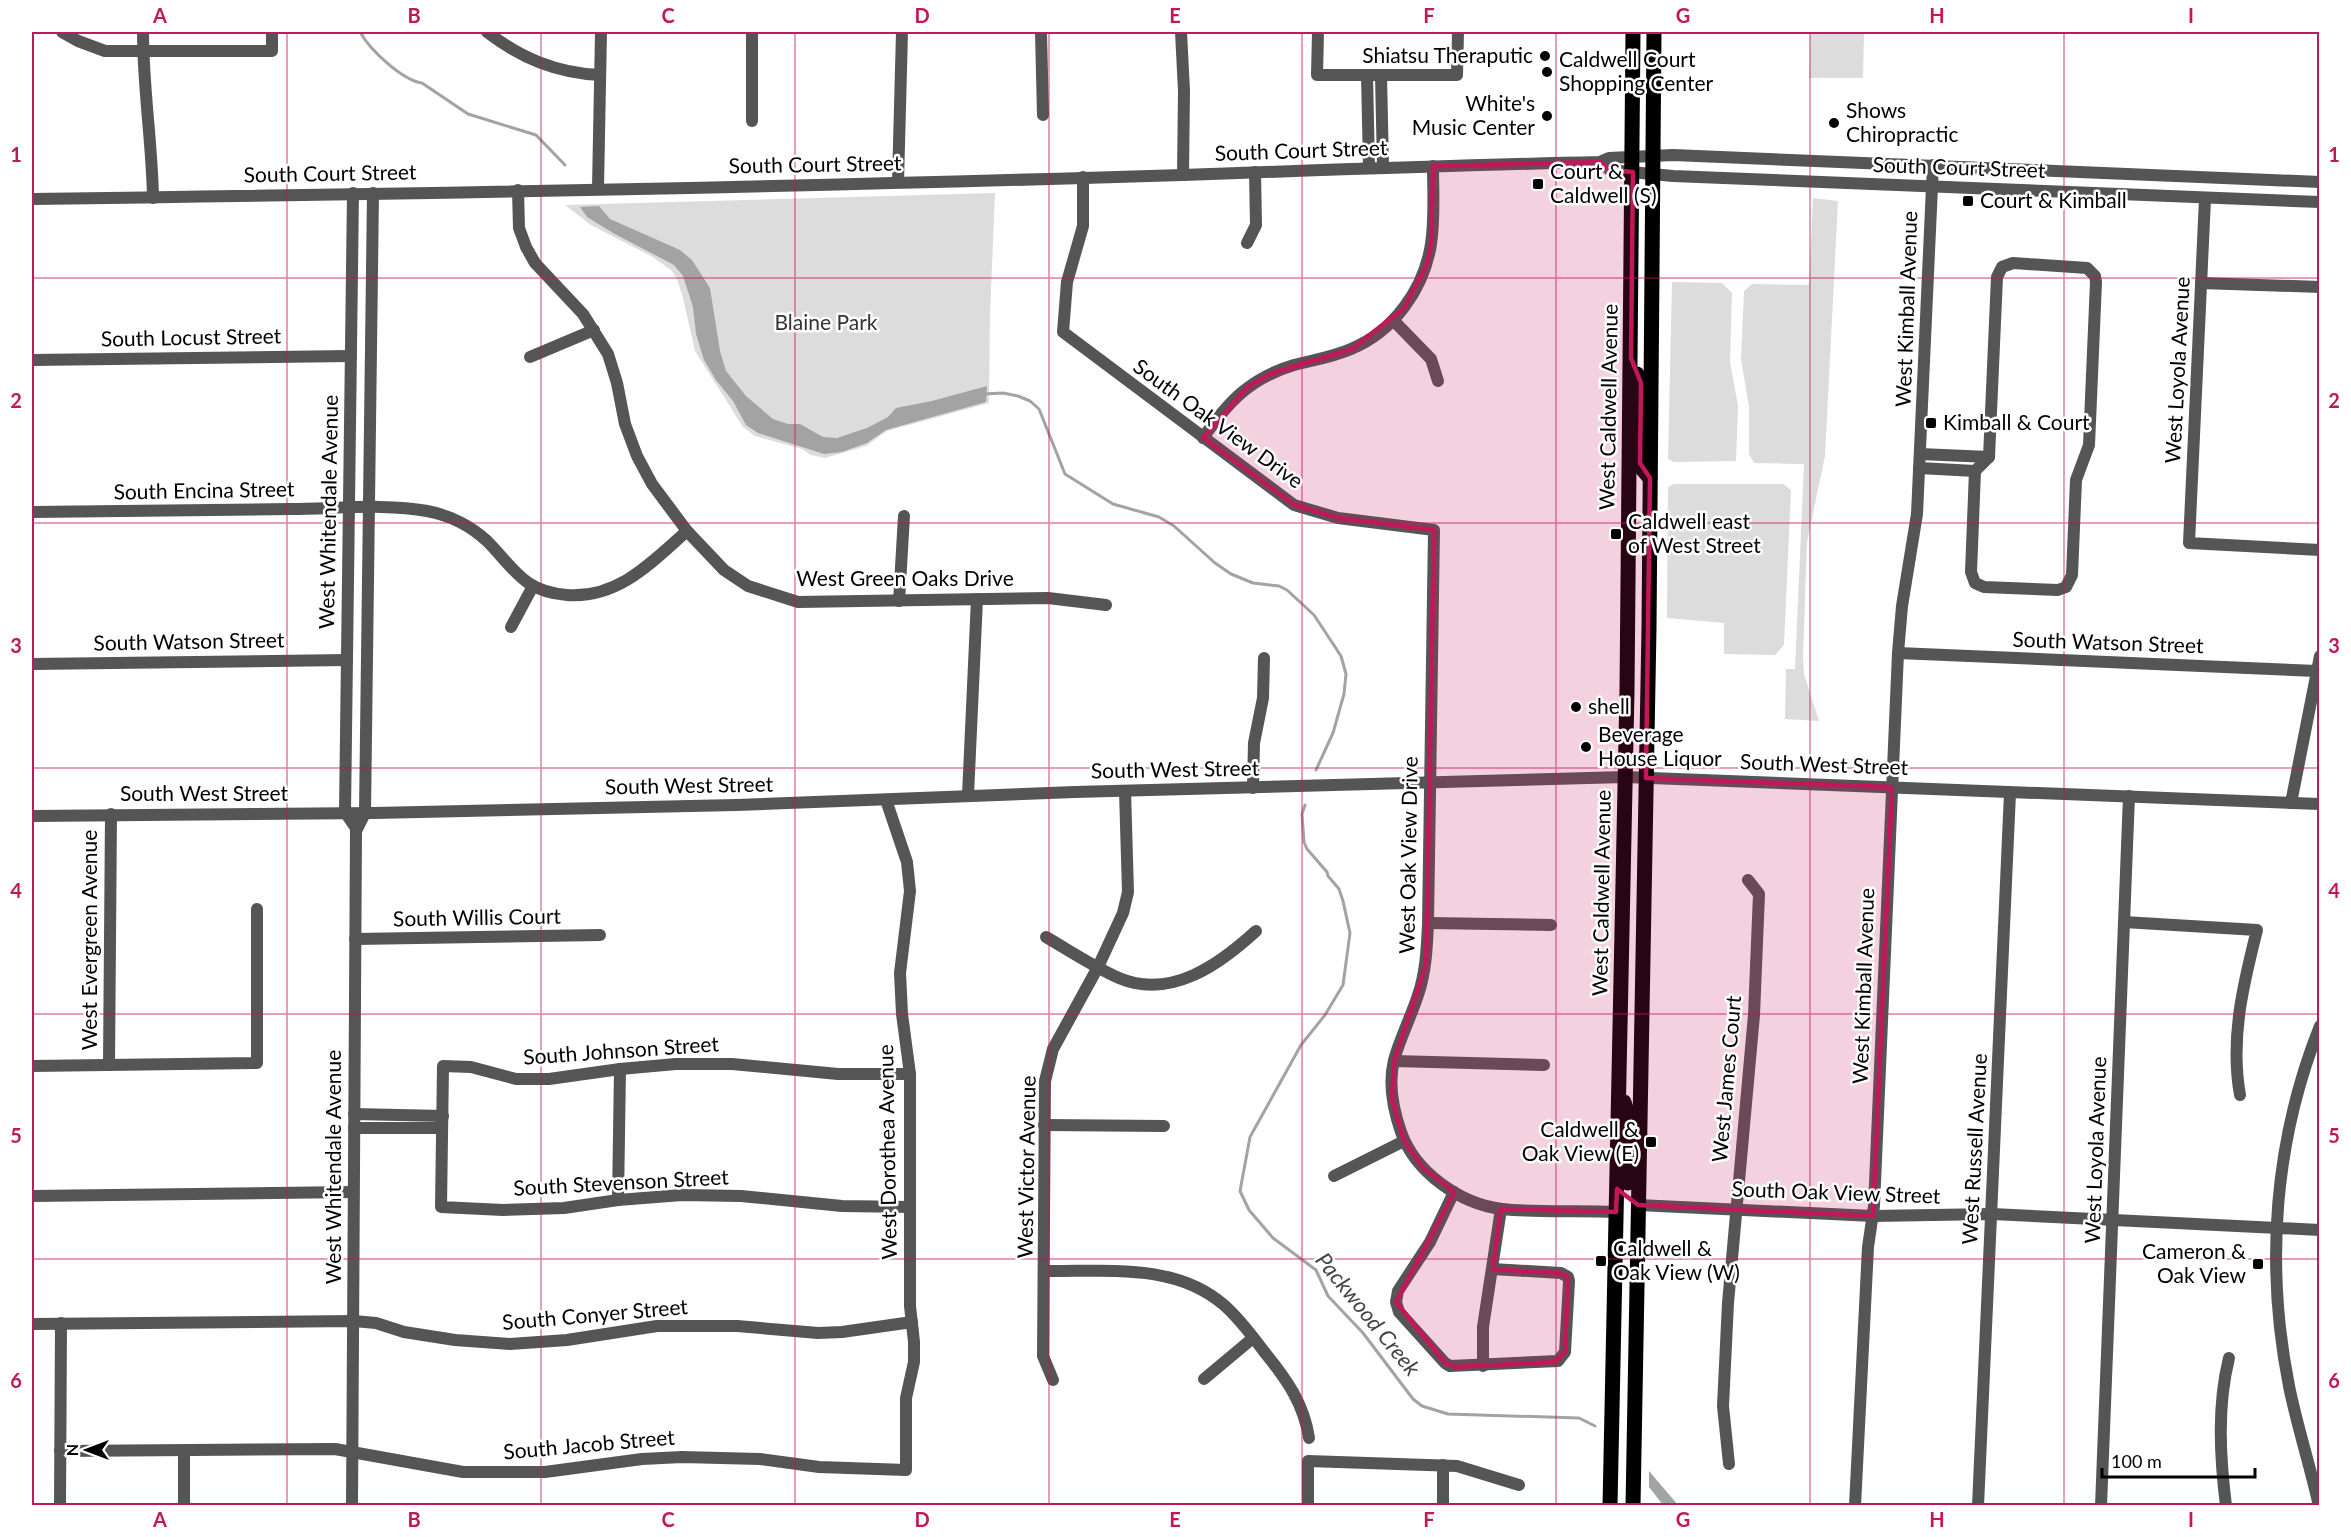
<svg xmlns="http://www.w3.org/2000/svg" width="2351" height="1537" viewBox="0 0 2351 1537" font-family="Lato,sans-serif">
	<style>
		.green { fill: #dcdcdc }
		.water { fill: #a3a3a3 }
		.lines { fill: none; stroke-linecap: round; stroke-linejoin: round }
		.stream { stroke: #a3a3a3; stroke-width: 3 }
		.minor { stroke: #555; stroke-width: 12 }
		.tertiary { stroke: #555; stroke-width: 12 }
		.primary { stroke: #000; stroke-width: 15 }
		.marked { fill: #c2185b; fill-opacity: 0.2; stroke: #c2185b; stroke-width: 4.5; stroke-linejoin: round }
		.grid { fill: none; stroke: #c2185b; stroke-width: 1.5; stroke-opacity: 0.55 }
		.poi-dot { fill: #000; stroke: #fff; stroke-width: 2 }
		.labels { text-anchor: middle; stroke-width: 5; stroke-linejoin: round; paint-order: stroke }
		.poi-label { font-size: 21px; fill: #000; stroke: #fff; text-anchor: start }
		.street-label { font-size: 21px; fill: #000; stroke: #fff }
		.park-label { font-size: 21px; fill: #333; stroke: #fff }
		.water-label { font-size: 22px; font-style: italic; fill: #444; stroke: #fff }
		.neatline { fill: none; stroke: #c2185b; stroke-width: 2 }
		.grid-label { font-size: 20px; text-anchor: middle; font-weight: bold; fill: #c2185b }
	</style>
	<rect width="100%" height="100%" fill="#fff"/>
	<!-- green -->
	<g class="green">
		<polygon points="1810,32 1924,32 1924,34 1864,34 1863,78 1809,78"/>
		<polygon points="995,193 990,314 989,403 887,431 866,446 825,458 811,455 802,449 755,436 743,427 695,351 683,298 677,279 671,270 651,256 591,225 565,205"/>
		<polygon points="1813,198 1838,201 1825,456 1807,542 1803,657 1804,674 1819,721 1785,719 1786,669 1795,669 1804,464 1754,463 1749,454 1749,407 1741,359 1744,291 1752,284 1809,285"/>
		<polygon points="1672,282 1722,283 1732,293 1730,362 1738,406 1736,461 1674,462 1668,459"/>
		<polygon points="1674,484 1783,484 1791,490 1784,645 1775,655 1724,654 1724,623 1667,618 1668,487"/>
	</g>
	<!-- water -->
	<g class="water">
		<polygon points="599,206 610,219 680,250 692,260 710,288 720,351 726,371 746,396 773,419 788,424 800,424 823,437 837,438 867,428 888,417 896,408 932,401 987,386 986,402 886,430 867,443 842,452 824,454 758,433 746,425 733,401 716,380 704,360 696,334 693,307 683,276 674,265 613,233 587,217 580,207"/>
		<polygon points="1649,1471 1678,1505 1663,1505 1649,1487"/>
	</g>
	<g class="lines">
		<!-- stream -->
		<g class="stream">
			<path d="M360,32C370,50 402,80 422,83L468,114L536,135L565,165"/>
			<polyline points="983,394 1003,393 1018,396 1030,401 1039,409 1065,474 1113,504 1159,517 1174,526 1215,563 1231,574 1253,583 1279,586 1287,590 1314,615 1341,656 1346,674 1344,694 1333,733 1316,770"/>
			<polyline points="1305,805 1302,814 1304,842 1307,849 1327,872 1328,876 1339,889 1343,901 1350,933 1343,985 1325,1015 1301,1045 1250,1137 1240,1191 1249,1210 1273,1238 1316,1270 1328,1296 1363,1333 1413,1399 1422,1406 1448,1414 1579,1418 1595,1426"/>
		</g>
		<!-- minor -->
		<g class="minor">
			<polyline points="62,32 78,41 105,51 272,51 272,32"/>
			<path d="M143,32C143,88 152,142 153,198"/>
			<path d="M487,32C521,58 556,73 600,75"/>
			<polyline points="752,32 752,121"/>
			<polyline points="1041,32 1043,115"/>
			<polyline points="1181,32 1184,91 1183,175"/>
			<polyline points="1318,32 1317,75 1457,75 1458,32"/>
			<polyline points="1367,75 1369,167"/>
			<polyline points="1381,75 1383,167"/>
			<path d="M1083,177V226L1067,282L1063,332L1294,505L1338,518L1434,530L1428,923C1427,947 1426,972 1418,995C1411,1017 1400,1038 1394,1060C1388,1084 1393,1109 1401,1132C1415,1172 1460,1204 1502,1209C1539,1213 1579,1210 1616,1212"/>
			<polyline points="898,182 902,32"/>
			<polyline points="598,188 601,32"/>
			<polyline points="518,190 519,228 526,247 535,263 583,314 608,354 617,383 625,424 637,456 652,484 687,531 724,570 748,586 798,602 1048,598 1106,605"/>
			<polyline points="2205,199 2189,543 2320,550"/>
			<polyline points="1247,243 1256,225 1255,172"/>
			<polygon points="2013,263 2087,268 2095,276 2096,282 2089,445 2076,480 2072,575 2066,587 2058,590 1984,587 1975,583 1971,572 1975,471 1989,457 1997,277 2002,267"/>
			<polyline points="2201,283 2320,287"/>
			<polyline points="1393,320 1431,359 1438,381"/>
			<polyline points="530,357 594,330"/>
			<polyline points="32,360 351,356"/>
			<path d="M1203,438C1228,402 1250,378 1294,365C1313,360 1333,357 1351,349C1394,331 1424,289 1431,244C1435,218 1433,191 1433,166"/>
			<polyline points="1920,454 1989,457"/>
			<polyline points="1919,468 1975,471"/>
			<path d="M32,512C118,511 204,510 291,509C333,509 386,503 427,511C449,515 471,526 487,541C514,568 523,592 567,595C618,599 652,562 687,531"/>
			<polyline points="899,601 904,516"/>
			<polyline points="511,627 533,586"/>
			<polyline points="1898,653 2317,671"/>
			<polyline points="32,664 347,660"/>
			<polyline points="1253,788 1254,743 1263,698 1264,658"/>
			<polyline points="968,795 977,599"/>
			<polyline points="2291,803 2320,656"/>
			<polyline points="32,816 374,813 736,805 1075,792 1625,777 2320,804"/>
			<path d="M2124,922L2257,930C2243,985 2230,1039 2240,1095"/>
			<polyline points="1428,923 1551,925"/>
			<path d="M1046,937C1070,951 1094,967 1119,978C1171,1000 1220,964 1256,931"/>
			<polyline points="355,939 600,935"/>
			<polyline points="1394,1061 1544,1065"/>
			<polyline points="109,1065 111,814"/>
			<polyline points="32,1066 257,1063 257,909"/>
			<polyline points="354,1114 443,1116"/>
			<polyline points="1044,1125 1164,1126"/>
			<polyline points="354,1128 442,1128"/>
			<polyline points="1334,1176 1404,1141"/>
			<polyline points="1454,1192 1430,1242 1398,1291 1396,1302 1399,1312 1445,1363 1450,1366 1558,1361 1565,1352 1569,1281 1568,1277 1561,1273 1492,1269"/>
			<polyline points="32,1196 353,1192"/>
			<polyline points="618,1200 620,1069"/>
			<polyline points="1638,1205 1873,1216 1992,1214 2320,1230"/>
			<polyline points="910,1207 842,1206 741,1196 682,1195 618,1200 564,1208 503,1210 441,1207 443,1066 471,1067 516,1079 549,1079 620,1069 676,1064 732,1064 838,1074 910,1074"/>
			<path d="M1044,1271C1106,1272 1174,1262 1224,1305C1240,1319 1253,1337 1266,1354C1287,1380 1304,1404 1309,1438"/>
			<polyline points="32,1324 354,1321 376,1323 404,1332 455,1340 510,1344 567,1340 657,1326 737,1326 818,1333 842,1332 912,1322"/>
			<polyline points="1483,1366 1483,1327 1501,1209"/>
			<polyline points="1204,1379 1253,1338"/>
			<polyline points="1053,1380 1043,1356 1045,1081 1053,1049 1098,967 1123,913 1128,892 1125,791"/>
			<polyline points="60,1451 335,1449 463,1472 545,1472 642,1459 682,1457 760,1459 819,1467 906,1470 906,1398 914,1362 914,1342 910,1306 910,1074 902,1014 900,973 910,891 907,862 886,800"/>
			<polyline points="1729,1464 1723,1406 1728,1303 1754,1015 1759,894 1748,880"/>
			<polyline points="1443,1465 1443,1506"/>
			<polyline points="60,1506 61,1323"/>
			<polyline points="184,1506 184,1451"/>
			<polyline points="1308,1506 1308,1461 1457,1466 1519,1485"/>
			<polyline points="1855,1506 1868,1247 1874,1206 1898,653 1902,606 1917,514 1933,165"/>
			<polyline points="1978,1506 2010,793"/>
			<polyline points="2101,1506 2129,796"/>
			<path d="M2226,1506C2220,1457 2217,1406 2229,1358"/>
		</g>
		<!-- tertiary -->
		<g class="tertiary">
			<polyline points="1600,162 1610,170 1673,176 2320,202"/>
			<polyline points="353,193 345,812 356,828"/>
			<path d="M32,199C415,194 799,187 1182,175C1322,170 1461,165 1600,162L1609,158L1673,155L2320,182"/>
			<polyline points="352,1506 356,831 365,813 373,193"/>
			<path d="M2319,1506C2310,1465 2297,1426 2289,1386C2265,1265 2274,1141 2320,1026"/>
		</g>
		<!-- primary -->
		<g class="primary">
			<polyline points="1637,374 1641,383 1640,463 1643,470 1650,478"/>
			<polyline points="1624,1102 1629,1117 1628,1183"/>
			<polyline points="1610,1506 1627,691 1633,32"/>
			<polyline points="1633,1506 1649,628 1654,32"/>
		</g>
	</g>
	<!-- marked area -->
	<path class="marked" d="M1600,162L1610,170L1633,172L1631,358L1641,383L1640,463L1650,478L1646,778L1892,787L1873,1216L1638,1205L1617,1189L1616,1212L1501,1209L1493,1269L1561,1273L1568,1277L1565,1352L1555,1362L1456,1367L1445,1363L1396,1302L1454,1192L1423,1168L1404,1141L1392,1100L1394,1061L1426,964L1434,530L1338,518L1294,505L1203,438L1247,387L1272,373L1352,349L1403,309L1427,264L1431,244L1433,166Z"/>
	<!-- grid -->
	<path class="grid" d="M287,32V1506M541,32V1506M795,32V1506M1049,32V1506M1302,32V1506M1556,32V1506M1810,32V1506M2064,32V1506M32,278H2320M32,523H2320M32,768H2320M32,1014H2320M32,1259H2320"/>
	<!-- markers -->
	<g class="poi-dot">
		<circle cx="1545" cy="56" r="6"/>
		<circle cx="1547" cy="72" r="6"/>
		<circle cx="1547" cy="116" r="6"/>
		<circle cx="1834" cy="123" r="6"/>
		<rect x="1532" y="178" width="12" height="12" rx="3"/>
		<rect x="1962" y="195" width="12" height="12" rx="3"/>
		<rect x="1925" y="417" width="12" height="12" rx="3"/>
		<rect x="1610" y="528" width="12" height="12" rx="3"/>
		<circle cx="1576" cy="707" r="6"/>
		<circle cx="1586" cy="747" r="6"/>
		<rect x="1645" y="1136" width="12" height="12" rx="3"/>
		<rect x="1595" y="1255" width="12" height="12" rx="3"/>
		<rect x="2252" y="1258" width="12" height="12" rx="3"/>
	</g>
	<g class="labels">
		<!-- poi labels -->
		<g class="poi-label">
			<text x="1533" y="63" text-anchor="end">Shiatsu Theraputic</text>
			<text x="1559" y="67">Caldwell Court<tspan x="1559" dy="24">Shopping Center</tspan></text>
			<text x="1535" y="111" text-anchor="end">White's<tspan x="1535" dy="24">Music Center</tspan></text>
			<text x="1846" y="118">Shows<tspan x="1846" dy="24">Chiropractic</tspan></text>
			<text x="1550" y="179">Court &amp;<tspan x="1550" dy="24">Caldwell (S)</tspan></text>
			<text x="1980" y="208">Court &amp; Kimball</text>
			<text x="1943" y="430">Kimball &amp; Court</text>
			<text x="1628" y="529">Caldwell east<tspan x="1628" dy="24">of West Street</tspan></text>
			<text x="1588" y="714">shell</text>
			<text x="1598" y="742">Beverage<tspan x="1598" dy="24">House Liquor</tspan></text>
			<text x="1639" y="1137" text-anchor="end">Caldwell &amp;<tspan x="1639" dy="24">Oak View (E)</tspan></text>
			<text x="1613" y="1256">Caldwell &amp;<tspan x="1613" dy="24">Oak View (W)</tspan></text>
			<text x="2246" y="1259" text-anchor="end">Cameron &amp;<tspan x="2246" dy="24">Oak View</tspan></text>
		</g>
		<!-- street labels -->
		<g class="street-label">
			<text transform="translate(1301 151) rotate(-2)" y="7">South Court Street</text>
			<text transform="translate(815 165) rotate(-1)" y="7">South Court Street</text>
			<text transform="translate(1959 168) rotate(2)" y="7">South Court Street</text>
			<text transform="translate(330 174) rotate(-1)" y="7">South Court Street</text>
			<text transform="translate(1907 309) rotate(-88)" y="7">West Kimball Avenue</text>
			<text transform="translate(191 338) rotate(-1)" y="7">South Locust Street</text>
			<text transform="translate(2178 370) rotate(-87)" y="7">West Loyola Avenue</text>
			<text transform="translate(1609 407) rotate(-89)" y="7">West Caldwell Avenue</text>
			<text transform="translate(1218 424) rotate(36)" y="7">South Oak View Drive</text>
			<text transform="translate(204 491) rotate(-1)" y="7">South Encina Street</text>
			<text transform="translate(329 512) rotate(-89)" y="7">West Whitendale Avenue</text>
			<text x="905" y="586">West Green Oaks Drive</text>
			<text transform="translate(189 642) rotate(-1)" y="7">South Watson Street</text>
			<text transform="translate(2108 643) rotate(2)" y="7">South Watson Street</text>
			<text transform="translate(1824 765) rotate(2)" y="7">South West Street</text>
			<text transform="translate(1175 770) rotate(-1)" y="7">South West Street</text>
			<text transform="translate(689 786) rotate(-1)" y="7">South West Street</text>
			<text x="204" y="801">South West Street</text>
			<text transform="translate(1409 855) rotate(-89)" y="7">West Oak View Drive</text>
			<text transform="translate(1602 893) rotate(-89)" y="7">West Caldwell Avenue</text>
			<text transform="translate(477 918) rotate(-1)" y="7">South Willis Court</text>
			<text transform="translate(90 940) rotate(-90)" y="7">West Evergreen Avenue</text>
			<text transform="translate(1864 986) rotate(-88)" y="7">West Kimball Avenue</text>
			<text transform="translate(621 1051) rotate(-4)" y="7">South Johnson Street</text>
			<text transform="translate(1727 1079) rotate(-85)" y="7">West James Court</text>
			<text transform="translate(1975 1149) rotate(-87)" y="7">West Russell Avenue</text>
			<text transform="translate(2096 1150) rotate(-88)" y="7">West Loyola Avenue</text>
			<text transform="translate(888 1152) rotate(-91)" y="7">West Dorothea Avenue</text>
			<text transform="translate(334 1167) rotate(-90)" y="7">West Whitendale Avenue</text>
			<text transform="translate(1027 1167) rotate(-89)" y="7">West Victor Avenue</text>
			<text transform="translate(621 1183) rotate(-3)" y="7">South Stevenson Street</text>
			<text transform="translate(1836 1193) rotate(2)" y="7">South Oak View Street</text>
			<text transform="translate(595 1315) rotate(-5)" y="7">South Conyer Street</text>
			<text transform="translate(589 1445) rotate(-5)" y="7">South Jacob Street</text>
		</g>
		<!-- park labels -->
		<g class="park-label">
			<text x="826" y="330">Blaine Park</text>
		</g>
		<!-- water labels -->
		<g class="water-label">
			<text transform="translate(1368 1314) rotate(51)" y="8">Packwood Creek</text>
		</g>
	</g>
	<!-- border -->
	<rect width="2351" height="1537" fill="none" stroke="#ffffff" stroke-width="66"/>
	<!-- north arrow -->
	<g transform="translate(87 1450) rotate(270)" stroke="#ffffff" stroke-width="4.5" paint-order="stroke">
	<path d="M0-4.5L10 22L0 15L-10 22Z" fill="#000000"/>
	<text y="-9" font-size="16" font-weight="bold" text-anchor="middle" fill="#000000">N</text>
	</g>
	<!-- scale -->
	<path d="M2102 1468v9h153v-9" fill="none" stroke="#000000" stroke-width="3"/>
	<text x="2111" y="1468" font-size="18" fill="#000000" stroke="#ffffff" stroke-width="4.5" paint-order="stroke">100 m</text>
	<rect x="33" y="33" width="2285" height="1471" class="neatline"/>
	<g class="grid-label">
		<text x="160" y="23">A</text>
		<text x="414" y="23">B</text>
		<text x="668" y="23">C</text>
		<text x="922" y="23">D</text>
		<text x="1175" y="23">E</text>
		<text x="1429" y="23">F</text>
		<text x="1683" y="23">G</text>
		<text x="1937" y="23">H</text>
		<text x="2191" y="23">I</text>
		<text x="16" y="162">1</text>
		<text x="2334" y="162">1</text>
		<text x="16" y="408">2</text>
		<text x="2334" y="408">2</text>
		<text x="16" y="653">3</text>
		<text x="2334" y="653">3</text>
		<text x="16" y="898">4</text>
		<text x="2334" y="898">4</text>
		<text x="16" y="1143">5</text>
		<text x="2334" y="1143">5</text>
		<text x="16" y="1388">6</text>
		<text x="2334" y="1388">6</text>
		<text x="160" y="1527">A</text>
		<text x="414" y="1527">B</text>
		<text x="668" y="1527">C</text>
		<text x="922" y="1527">D</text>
		<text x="1175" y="1527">E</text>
		<text x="1429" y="1527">F</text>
		<text x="1683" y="1527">G</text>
		<text x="1937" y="1527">H</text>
		<text x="2191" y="1527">I</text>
	</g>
</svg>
